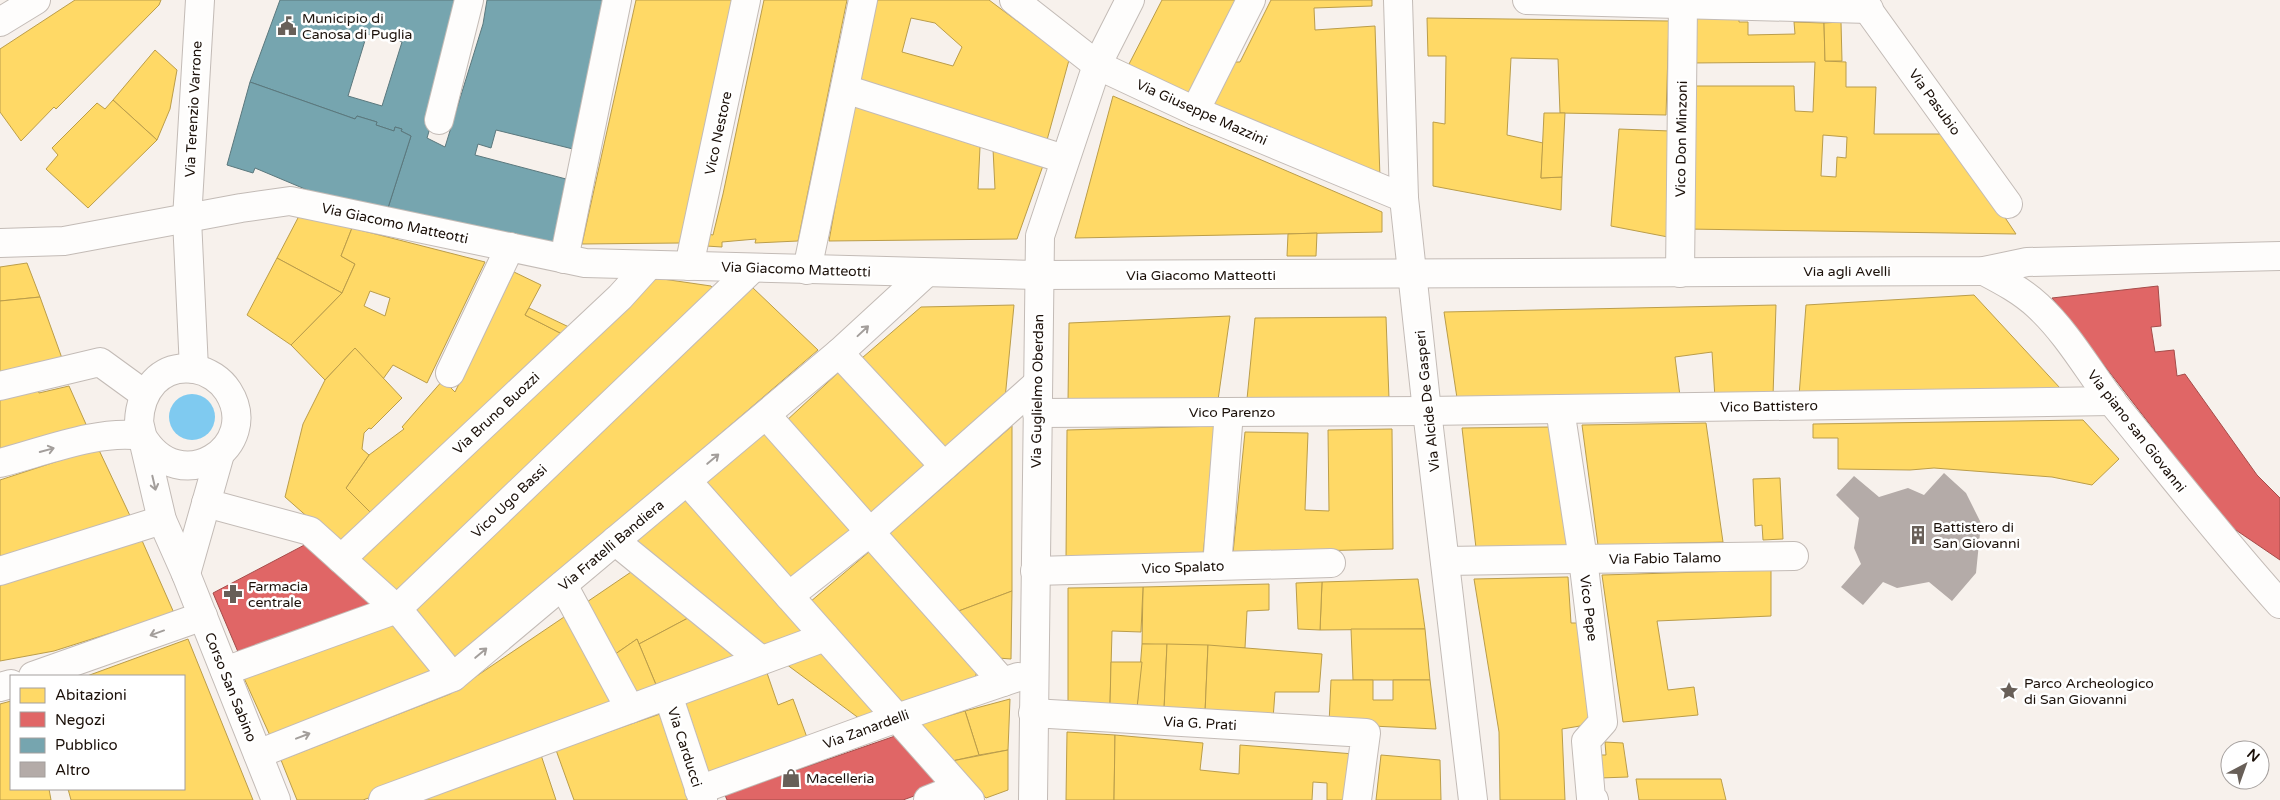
<svg xmlns="http://www.w3.org/2000/svg" width="2280" height="800" viewBox="0 0 2280 800" font-family="'Varela Round',sans-serif">
	<style>
		.water { fill: #7fcaf0 }
		.homes { fill: #ffd966; stroke: #bb9d4a; fill-rule: evenodd }
		.shops { fill: #e06666; stroke: #a54c4a }
		.public { fill: #76a5af; stroke: #5b787d; fill-rule: evenodd }
		.building { fill: #b4aba8 }
		.lines { fill: none; stroke-linecap: round; stroke-linejoin: round }
		.street-casing { stroke: #c3bbb6; stroke-width: 30 }
		.secondary-casing { stroke: #c3bbb6; stroke-width: 30 }
		.street { stroke: #fefdfc; stroke-width: 28 }
		.secondary { stroke: #fefdfc; stroke-width: 28 }
		.oneway { stroke: #a39e9b }
		.labels { text-anchor: middle; stroke-width: 5; stroke-linejoin: round; paint-order: stroke }
		.poi-label { font-size: 14px; fill: #1b1009; stroke: #fff; text-anchor: start }
		.street-label { font-size: 14px; fill: #1b1009; stroke: #fff }
	</style>
	<rect width="100%" height="100%" fill="#f7f1ec"/>
	<!-- water -->
	<circle class="water" cx="192" cy="417" r="23"/>
	<!-- homes -->
	<g class="homes">
		<polygon points="75,0 161,0 159,5 56,109 54,107 21,141 0,112 0,49"/>
		<polygon points="636,0 735,0 680,243 582,244"/>
		<polygon points="764,0 847,0 798,241 755,243 756,239 722,242 722,247 706,246 708,234 713,235 723,194"/>
		<path d="M877,0H989L1069,60L1047,140L860,80ZM911,18L935,23L962,47L953,66L902,52Z"/>
		<polygon points="1162,0 1238,0 1192,95 1128,66"/>
		<polygon points="1271,0 1372,0 1372,6 1314,8 1315,30 1375,26 1380,178 1210,104 1229,62 1240,62"/>
		<path d="M1739,17V22H1748V35L1795,34L1794,22L1824,23L1825,61L1846,62V87H1876L1874,134H1949L2016,234L1686,229L1689,86H1794L1795,111L1813,112L1815,62L1690,63L1691,18ZM1823,135L1847,137L1846,158L1837,157L1836,177L1821,176Z"/>
		<polygon points="1427,18 1669,21 1666,115 1560,113 1558,59 1511,58 1507,135 1543,143 1541,178 1562,177 1561,210 1433,186 1433,122 1445,124 1446,56 1428,56"/>
		<polygon points="1841,22 1842,61 1825,61 1824,23"/>
		<polygon points="155,50 177,70 170,109 157,140 113,100"/>
		<polygon points="1113,96 1382,212 1382,232 1075,238"/>
		<polygon points="113,100 157,140 88,208 46,169 58,155 52,148 97,103 105,109"/>
		<polygon points="853,105 980,147 978,189 995,189 993,149 1045,160 1017,239 829,241"/>
		<polygon points="1544,113 1565,113 1562,177 1541,178"/>
		<polygon points="1619,129 1670,131 1668,237 1611,226"/>
		<polygon points="299,216 352,228 341,256 355,264 342,293 277,258"/>
		<path d="M352,228L485,262L427,383L393,365L383,379L355,348L325,380L291,345L342,293L355,264L341,256ZM370,291L390,298L385,316L364,306Z"/>
		<polygon points="1317,233 1316,256 1287,256 1288,234"/>
		<polygon points="277,258 342,293 291,345 247,315"/>
		<polygon points="27,263 40,297 0,301 0,267"/>
		<polygon points="514,272 541,285 525,315 566,336 376,518 346,488 369,455 404,429 402,427 443,380 455,392"/>
		<polygon points="649,277 711,286 714,290 395,600 355,563"/>
		<polygon points="752,287 818,350 452,664 409,612"/>
		<polygon points="1974,295 2060,388 2051,399 1799,396 1806,305"/>
		<polygon points="40,297 63,361 0,375 0,301"/>
		<polygon points="1014,305 1005,399 946,448 862,358 921,307"/>
		<polygon points="1776,305 1773,396 1715,398 1712,352 1675,357 1680,396 1457,398 1444,312"/>
		<polygon points="529,308 571,328 566,336 525,315"/>
		<polygon points="1230,316 1218,400 1068,402 1069,323"/>
		<polygon points="1386,317 1389,399 1247,399 1255,318"/>
		<polygon points="355,348 402,398 371,429 369,428 364,433 362,449 369,455 346,488 376,518 345,550 285,497 303,424 325,380"/>
		<polygon points="840,371 927,465 871,516 785,422"/>
		<polygon points="37,386 39,393 69,386 89,431 0,459 0,395"/>
		<polygon points="2083,420 2119,459 2092,485 2052,477 1934,468 1910,470 1838,469 1838,438 1813,438 1813,424"/>
		<polygon points="1706,423 1723,542 1598,545 1582,425"/>
		<polygon points="1012,426 1012,591 956,612 887,536"/>
		<polygon points="1218,426 1203,554 1066,560 1067,430"/>
		<polygon points="1552,427 1572,546 1476,548 1462,428"/>
		<polygon points="1392,429 1393,549 1233,553 1245,432 1308,433 1305,510 1329,511 1328,430"/>
		<polygon points="764,432 850,531 793,580 707,482"/>
		<polygon points="98,448 133,522 0,562 0,480"/>
		<polygon points="1780,478 1783,539 1763,540 1762,525 1755,526 1753,479"/>
		<polygon points="686,497 811,634 768,652 632,544"/>
		<polygon points="140,536 174,613 54,651 0,661 0,580"/>
		<polygon points="870,551 978,666 975,679 904,704 810,602"/>
		<polygon points="634,570 688,618 639,644 637,639 611,657 581,606"/>
		<polygon points="1771,570 1771,616 1657,621 1668,690 1694,687 1698,715 1623,722 1602,575"/>
		<polygon points="1568,577 1571,623 1580,623 1592,724 1562,729 1565,800 1500,800 1499,732 1474,579"/>
		<polygon points="1418,579 1425,629 1320,630 1322,582"/>
		<polygon points="1322,582 1320,630 1298,629 1296,583"/>
		<polygon points="1269,584 1269,610 1247,611 1245,648 1142,644 1143,587"/>
		<polygon points="1143,587 1141,632 1112,631 1110,705 1068,702 1068,588"/>
		<polygon points="1012,591 1011,659 998,658 956,612"/>
		<polygon points="567,615 617,708 363,800 297,800 281,760 450,694"/>
		<polygon points="688,618 738,660 659,692 639,644"/>
		<polygon points="395,619 436,675 272,740 244,678"/>
		<polygon points="1351,629 1425,629 1430,680 1353,680"/>
		<polygon points="188,639 253,800 71,800 68,789 184,789 184,676 87,676"/>
		<polygon points="637,639 659,692 636,701 611,657"/>
		<polygon points="1142,644 1167,644 1164,710 1137,708"/>
		<polygon points="1167,644 1208,645 1205,713 1164,710"/>
		<polygon points="1208,645 1322,654 1319,692 1275,692 1273,719 1205,713"/>
		<polygon points="821,650 878,713 860,719 786,664"/>
		<polygon points="1111,662 1142,662 1137,708 1110,705"/>
		<polygon points="766,670 778,705 793,699 809,743 706,779 679,701"/>
		<polygon points="1331,680 1373,680 1373,700 1393,700 1393,680 1430,680 1436,729 1329,724"/>
		<polygon points="1010,699 1008,750 979,755 965,711"/>
		<polygon points="11,701 11,789 49,789 51,800 0,800 0,704"/>
		<polygon points="965,711 979,755 952,761 917,725"/>
		<polygon points="660,714 690,800 574,800 556,750"/>
		<polygon points="1067,732 1115,735 1114,800 1066,800"/>
		<polygon points="1115,735 1203,743 1200,770 1239,774 1240,745 1354,754 1348,800 1327,800 1327,783 1313,782 1312,800 1114,800"/>
		<polygon points="1605,742 1623,743 1628,777 1600,778 1600,755 1606,755"/>
		<polygon points="1008,750 1008,790 986,798 952,761"/>
		<polygon points="541,755 556,800 420,800"/>
		<polygon points="1381,755 1440,760 1441,800 1376,800"/>
		<polygon points="1636,779 1721,779 1726,800 1639,800"/>
	</g>
	<!-- shops -->
	<g class="shops">
		<polygon points="2158,286 2161,326 2151,327 2155,352 2174,350 2177,376 2185,374 2257,475 2280,498 2280,560 2227,524 2052,298"/>
		<polygon points="312,541 376,606 241,659 213,593"/>
		<polygon points="898,735 938,782 936,788 903,800 727,800 725,795"/>
	</g>
	<!-- public -->
	<g class="public">
		<path d="M280,0H468L427,138L445,147L483,24L487,0H605L573,149L496,130L491,148L478,144L475,155L566,179L553,243L387,211L411,136L401,131L402,129L395,127L394,131L376,125L377,122L357,116L355,119L250,82ZM381,33L402,42L382,106L348,96L367,34L379,37Z"/>
		<polygon points="250,82 355,119 357,116 377,122 376,125 394,131 395,127 402,129 401,131 411,136 387,211 331,200 255,168 253,173 227,165"/>
	</g>
	<!-- building -->
	<polygon class="building" points="1944,473 1966,493 1981,523 1976,573 1952,601 1929,582 1897,588 1883,582 1863,605 1841,587 1861,564 1854,548 1859,518 1836,495 1854,476 1879,497 1908,488 1924,495"/>
	<g class="lines">
		<!-- street casing -->
		<g class="street-casing">
			<g id="street">
				<polyline points="1014,0 1097,65 1195,111 1404,198"/>
				<polyline points="1527,0 1869,9"/>
				<polyline points="1861,0 2008,204"/>
				<polyline points="0,22 36,0"/>
				<polyline points="845,89 1064,159"/>
				<polyline points="1195,111 1251,0"/>
				<polyline points="439,120 469,0"/>
				<polyline points="0,243 64,241 241,208 290,201 585,263 1038,275 1984,271 2027,262 2280,256"/>
				<polyline points="564,259 617,0"/>
				<polyline points="689,266 746,0"/>
				<polyline points="807,270 863,0"/>
				<path d="M1984,271C2003,281 2022,291 2038,306C2070,336 2090,374 2117,408C2171,474 2223,541 2280,604"/>
				<polyline points="1680,273 1683,4"/>
				<polyline points="839,353 944,466"/>
				<polyline points="194,369 187,219 200,0"/>
				<polyline points="450,373 510,247"/>
				<polyline points="0,386 100,362 144,394"/>
				<polyline points="1560,409 1583,559 1603,722 1586,741 1591,798 1594,800"/>
				<polyline points="1037,413 1427,411 2112,401"/>
				<polyline points="766,415 1003,682"/>
				<path d="M142,436C180,501 263,446 228,391C221,380 208,371 194,369C160,364 140,391 139,422L162,520L186,574L276,800"/>
				<path d="M0,463C43,452 99,429 142,436"/>
				<polyline points="687,481 970,800"/>
				<polyline points="206,503 310,531 400,612 453,677"/>
				<polyline points="615,541 761,660"/>
				<polyline points="341,559 620,297 649,265"/>
				<polyline points="1445,561 1794,556"/>
				<polyline points="1217,566 1229,412"/>
				<polyline points="0,571 162,520"/>
				<polyline points="1035,571 1331,563"/>
				<polyline points="186,574 220,454"/>
				<polyline points="563,585 630,709"/>
				<polyline points="789,596 870,532 1037,384"/>
				<polyline points="225,671 397,609 753,268"/>
				<polyline points="33,676 203,616"/>
				<polyline points="0,687 11,684"/>
				<polyline points="668,695 703,800"/>
				<polyline points="1033,713 1366,733 1357,800"/>
				<polyline points="258,754 453,677 839,353 926,273"/>
				<polyline points="699,790 897,718 1018,677"/>
				<polyline points="383,800 825,637"/>
				<polyline points="928,800 958,788"/>
				<polyline points="1033,800 1040,236 1097,65 1130,0"/>
			</g>
		</g>
		<!-- secondary casing -->
		<g class="secondary-casing">
			<polyline id="secondary" points="1398,0 1404,198 1427,411 1473,800"/>
		</g>
		<!-- street -->
		<use href="#street" class="street"/>
		<!-- secondary -->
		<use href="#secondary" class="secondary"/>
	</g>
	<!-- one-way arrows -->
	<defs><path id="oneway-shaft" d="M-6 0H5M1.5-3L5.5 0L1.5 3" fill="none" stroke-width="1.6" stroke-linecap="round" stroke-linejoin="round" transform="scale(1.25)"/></defs>
	<g class="oneway">
		<use href="#oneway-shaft" transform="translate(863 331) rotate(-43)"/>
		<use href="#oneway-shaft" transform="translate(47 450) rotate(-15)"/>
		<use href="#oneway-shaft" transform="translate(713 459) rotate(-40)"/>
		<use href="#oneway-shaft" transform="translate(154 483) rotate(77)"/>
		<use href="#oneway-shaft" transform="translate(157 633) rotate(160)"/>
		<use href="#oneway-shaft" transform="translate(481 653) rotate(-40)"/>
		<use href="#oneway-shaft" transform="translate(303 736) rotate(-21)"/>
	</g>
	<!-- icons -->
	<defs>
		<g id="civic-bare" transform="scale(1.5)"><path d="M-.6-6.5H3V-4.5H.6V-3L4-1V1h2V6H-6V1h2V-1L-.6-3ZM-1.2 2.5V6h2.4V2.5Z" fill="#685f58" stroke="#fff" stroke-width="2.5" paint-order="stroke"/></g>
		<g id="building-bare" transform="scale(1.5)"><path d="M-4-6H4V6H1V3H-1V6H-4ZM-2.5-4.3h1.7v1.8h-1.7ZM.8-4.3h1.7v1.8H.8ZM-2.5-1h1.7V.8h-1.7ZM.8-1h1.7V.8H.8Z" fill="#685f58" stroke="#fff" stroke-width="2.5" paint-order="stroke"/></g>
		<g id="pharmacy-bare" transform="scale(1.5)"><path d="M-2-6h4v4h4v4h-4v4h-4v-4h-4v-4h4Z" fill="#685f58" stroke="#fff" stroke-width="2.5" paint-order="stroke"/></g>
		<g id="sight-bare" transform="scale(1.5)"><path d="M0-6L1.8-2.2L6-1.7L2.9 1.2L3.7 5.4L0 3.3L-3.7 5.4L-2.9 1.2L-6-1.7L-1.8-2.2Z" fill="#685f58" stroke="#fff" stroke-width="2.5" paint-order="stroke"/></g>
		<g id="shop-bare" transform="scale(1.5)"><path d="M-5-2.5h2.3a2.7 3.5 0 0 1 5.4 0H5L5.5 6h-11ZM-1.5-2.5h3a1.5 2.3 0 0 0-3 0Z" fill="#685f58" stroke="#fff" stroke-width="2.5" paint-order="stroke"/></g>
	</defs>
	<g fill-rule="evenodd">
		<use href="#civic-bare" x="287" y="26"/>
		<use href="#building-bare" x="1918" y="535"/>
		<use href="#pharmacy-bare" x="233" y="594"/>
		<use href="#sight-bare" x="2009" y="691"/>
		<use href="#shop-bare" x="791" y="778"/>
	</g>
	<g class="labels">
		<!-- poi labels -->
		<g class="poi-label">
			<text x="302" y="23">Municipio di<tspan x="302" dy="16">Canosa di Puglia</tspan></text>
			<text x="1933" y="532">Battistero di<tspan x="1933" dy="16">San Giovanni</tspan></text>
			<text x="248" y="591">Farmacia<tspan x="248" dy="16">centrale</tspan></text>
			<text x="2024" y="688">Parco Archeologico<tspan x="2024" dy="16">di San Giovanni</tspan></text>
			<text x="806" y="783">Macelleria</text>
		</g>
		<!-- street labels -->
		<g class="street-label">
			<text transform="translate(1935 102) rotate(54)" y="5">Via Pasubio</text>
			<text transform="translate(193 109) rotate(-87)" y="5">Via Terenzio Varrone</text>
			<text transform="translate(1202 112) rotate(24)" y="5">Via Giuseppe Mazzini</text>
			<text transform="translate(718 133) rotate(-78)" y="5">Vico Nestore</text>
			<text transform="translate(1681 139) rotate(-89)" y="5">Vico Don Minzoni</text>
			<text transform="translate(395 223) rotate(12)" y="5">Via Giacomo Matteotti</text>
			<text transform="translate(796 269) rotate(2)" y="5">Via Giacomo Matteotti</text>
			<text x="1847" y="276">Via agli Avelli</text>
			<text x="1201" y="280">Via Giacomo Matteotti</text>
			<text transform="translate(1037 391) rotate(-89)" y="5">Via Guglielmo Oberdan</text>
			<text transform="translate(1427 401) rotate(-96)" y="5">Via Alcide De Gasperi</text>
			<text transform="translate(1769 406) rotate(-1)" y="5">Vico Battistero</text>
			<text x="1232" y="417">Vico Parenzo</text>
			<text transform="translate(496 413) rotate(-43)" y="5">Via Bruno Buozzi</text>
			<text transform="translate(2137 431) rotate(52)" y="5">Via piano san Giovanni</text>
			<text transform="translate(509 501) rotate(-44)" y="5">Vico Ugo Bassi</text>
			<text transform="translate(611 545) rotate(-40)" y="5">Via Fratelli Bandiera</text>
			<text transform="translate(1665 558) rotate(-1)" y="5">Via Fabio Talamo</text>
			<text transform="translate(1183 567) rotate(-2)" y="5">Vico Spalato</text>
			<text transform="translate(1589 608) rotate(83)" y="5">Vico Pepe</text>
			<text transform="translate(231 687) rotate(68)" y="5">Corso San Sabino</text>
			<text transform="translate(1200 723) rotate(3)" y="5">Via G. Prati</text>
			<text transform="translate(866 729) rotate(-20)" y="5">Via Zanardelli</text>
			<text transform="translate(685 747) rotate(72)" y="5">Via Carducci</text>
		</g>
	</g>
	<!-- legend -->
	<rect x="10" y="675" width="175" height="115" fill="#ffffff" stroke="#a49f9d"/>
	<rect x="20" y="688" width="25" height="15" fill="#ffd966" stroke="#a49f9d"/>
	<text x="55" y="700" font-size="15" fill="#1b1009">Abitazioni</text>
	<rect x="20" y="712" width="25" height="15" fill="#e06666" stroke="#a49f9d"/>
	<text x="55" y="725" font-size="15" fill="#1b1009">Negozi</text>
	<rect x="20" y="738" width="25" height="15" fill="#76a5af" stroke="#a49f9d"/>
	<text x="55" y="750" font-size="15" fill="#1b1009">Pubblico</text>
	<rect x="20" y="762" width="25" height="15" fill="#b4aba8" stroke="#a49f9d"/>
	<text x="55" y="775" font-size="15" fill="#1b1009">Altro</text>
	<!-- north arrow -->
	<g transform="translate(2245 765) rotate(41)"><circle r="24" fill="#ffffff" stroke="#a49f9d"/>
	<path d="M0-4L9 19L0 12L-9 19Z" fill="#685f58"/>
	<text y="-8" font-size="14" font-weight="bold" text-anchor="middle" fill="#1b1009">N</text>
	</g>
</svg>
